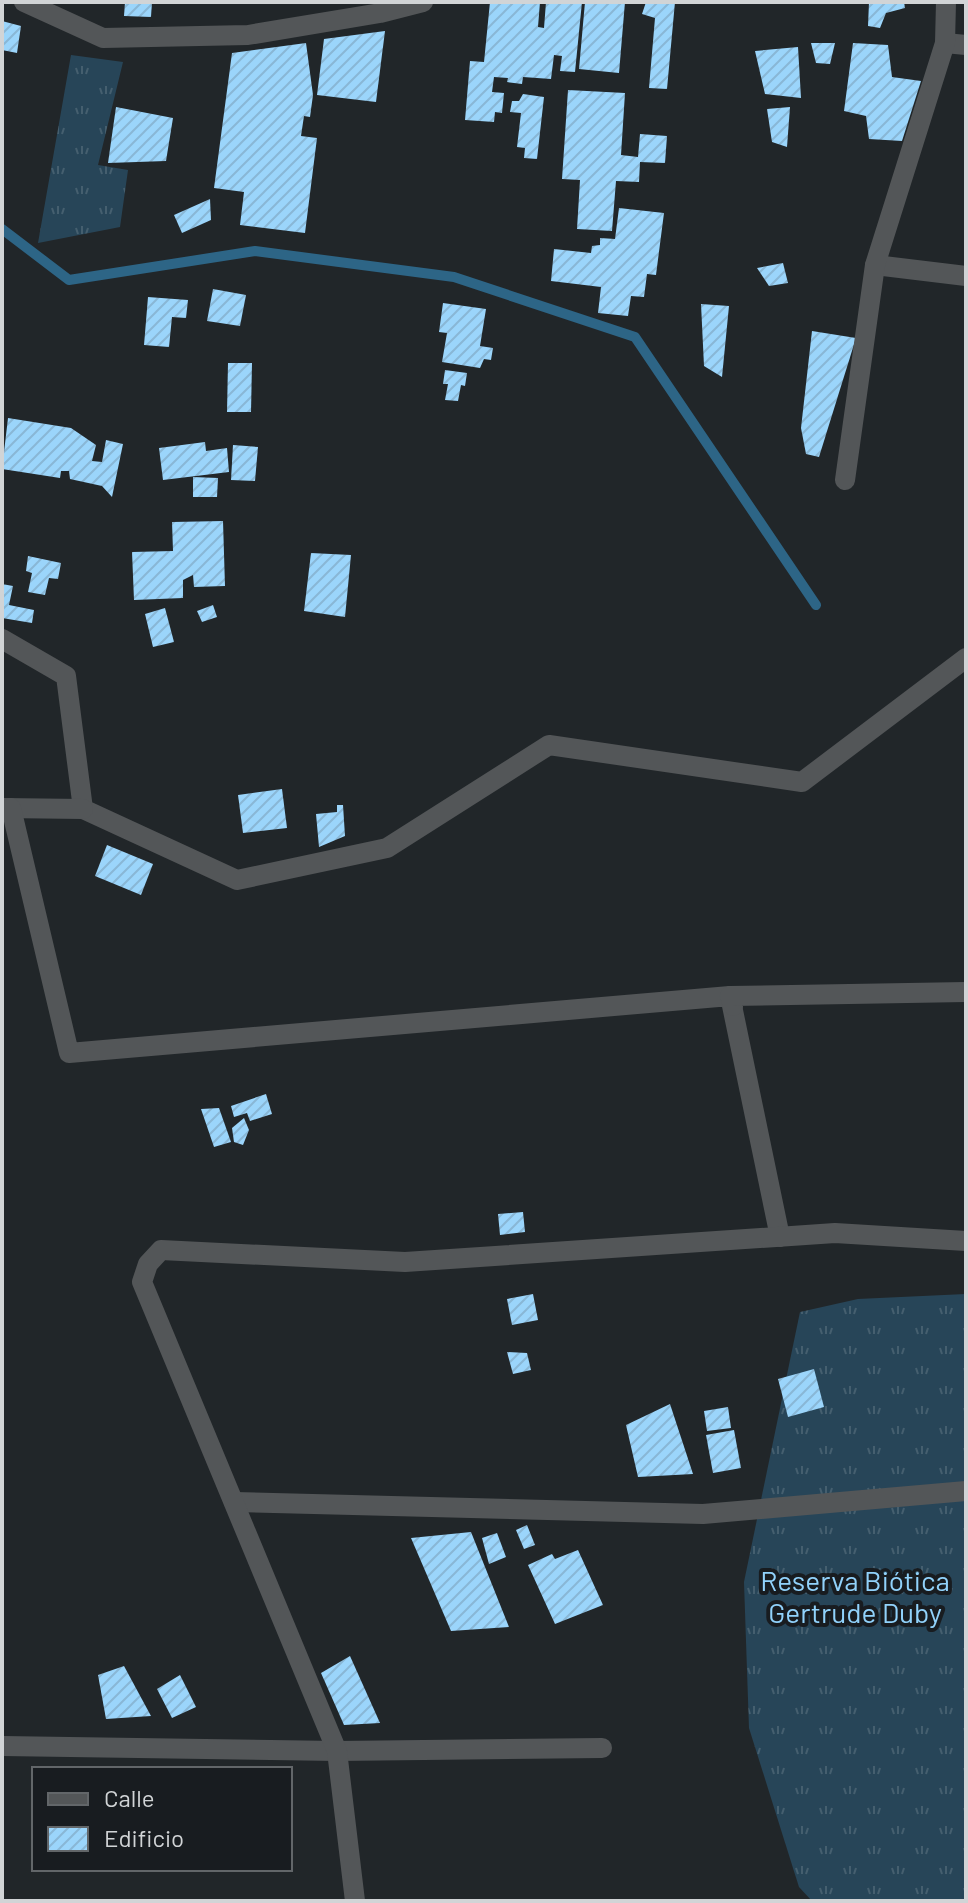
<svg xmlns="http://www.w3.org/2000/svg" width="968" height="1903" viewBox="0 0 968 1903" font-family="Barlow,sans-serif">
	<style>
		.grass { fill: url(#grass-tufts) }
		.lines { fill: none; stroke-linecap: round; stroke-linejoin: round }
		.stream { stroke: #2d6586; stroke-width: 10 }
		.building { fill: url(#building-hatch) }
		.minor { stroke: #535658; stroke-width: 20 }
		.labels { text-anchor: middle; stroke-width: 8; stroke-linejoin: round; paint-order: stroke }
		.park-label { font-size: 28px; fill: #91d2fb; stroke: #181c20 }
	</style>
	<defs>
		<pattern id="grass-tufts" width="24" height="20" patternUnits="userSpaceOnUse" patternTransform="scale(2)"><rect width="24" height="20" fill="#274558"/><path d="M3 7l-1-3M5 7V3M7 7l1-3M15 17l-1-3M17 17v-4M19 17l1-3" fill="none" stroke="#455f6f"/></pattern>
		<pattern id="building-hatch" width="6" height="6" patternUnits="userSpaceOnUse" patternTransform="scale(2)"><rect width="6" height="6" fill="#9bd5fb"/><path d="M-1 1l2-2M0 6l6-6M5 7l2-2" fill="none" stroke="#89b7d6"/></pattern>
	</defs>
	<rect width="100%" height="100%" fill="#212629"/>
	<!-- grass -->
	<g class="grass">
		<polygon points="71,55 123,62 98,165 128,170 120,227 38,243"/>
		<polygon points="966,1294 966,1901 812,1901 799,1887 749,1728 744,1582 800,1312 858,1299"/>
	</g>
	<g class="lines">
		<!-- stream -->
		<polyline class="stream" points="2,229 69,280 255,251 454,277 635,337 816,605"/>
	</g>
	<!-- building -->
	<g class="building">
		<polygon points="125,2 152,2 151,17 124,16"/>
		<polygon points="490,2 540,2 538,27 544,28 546,2 582,2 575,72 560,71 562,56 554,55 551,79 523,77 522,84 507,82 508,78 494,77 492,92 504,93 502,113 495,112 494,122 465,120 470,61 484,62"/>
		<polygon points="585,2 625,2 619,73 579,69"/>
		<polygon points="646,2 675,2 667,89 649,88 655,18 642,14"/>
		<polygon points="869,2 904,2 905,8 886,13 880,28 868,26"/>
		<polygon points="2,21 21,26 17,53 2,50"/>
		<polygon points="385,31 376,102 317,95 324,39"/>
		<polygon points="306,43 313,95 310,117 304,116 301,136 317,138 305,233 240,225 244,192 214,188 232,53"/>
		<polygon points="811,43 835,43 830,64 816,63"/>
		<polygon points="853,43 888,45 892,77 921,81 902,141 869,139 866,116 844,111"/>
		<polygon points="798,47 801,98 765,94 755,51"/>
		<polygon points="568,90 625,93 621,155 638,157 640,134 667,136 665,163 640,162 639,182 616,181 612,231 577,229 580,180 562,179"/>
		<polygon points="523,94 544,97 537,159 524,158 525,148 517,147 521,113 510,112 512,101 519,101"/>
		<polygon points="116,107 173,118 166,161 108,163"/>
		<polygon points="790,107 787,147 772,142 767,109"/>
		<polygon points="210,199 211,220 182,233 174,215"/>
		<polygon points="619,208 664,213 656,275 647,274 644,297 631,296 628,316 598,313 601,287 551,281 554,249 591,253 592,246 600,245 600,238 615,239"/>
		<polygon points="783,263 788,283 769,286 757,268"/>
		<polygon points="213,289 246,295 240,326 207,321"/>
		<polygon points="148,297 188,300 186,318 172,317 169,347 144,345"/>
		<polygon points="443,303 486,309 480,346 493,348 491,360 484,359 480,368 442,362 447,333 439,332"/>
		<polygon points="701,304 729,306 722,377 704,366"/>
		<polygon points="812,331 856,338 819,457 806,454 801,428"/>
		<polygon points="228,363 252,363 251,412 227,412"/>
		<polygon points="445,370 467,373 465,386 461,385 458,401 445,400 448,384 443,384"/>
		<polygon points="8,418 71,428 96,445 92,461 102,462 106,440 123,444 112,497 102,486 70,479 69,471 61,471 60,478 2,469"/>
		<polygon points="205,442 206,451 227,448 229,472 163,480 159,448"/>
		<polygon points="233,445 258,447 255,481 231,480"/>
		<polygon points="193,477 218,478 217,497 193,497"/>
		<polygon points="223,521 225,586 194,587 193,575 183,580 183,598 134,600 132,552 173,551 172,522"/>
		<polygon points="311,553 351,555 345,617 304,611"/>
		<polygon points="28,556 61,563 58,579 49,578 45,595 28,592 32,573 26,571"/>
		<polygon points="2,584 13,586 9,605 34,610 32,623 2,618"/>
		<polygon points="213,605 217,617 202,622 197,611"/>
		<polygon points="165,608 174,642 153,647 145,614"/>
		<polygon points="282,789 287,828 243,833 238,795"/>
		<polygon points="337,805 343,805 345,836 319,847 316,814 337,812"/>
		<polygon points="107,845 153,864 141,895 95,876"/>
		<polygon points="266,1094 272,1114 250,1121 247,1113 234,1117 231,1106"/>
		<polygon points="219,1108 231,1142 214,1147 201,1109"/>
		<polygon points="244,1118 249,1130 243,1145 234,1142 232,1128"/>
		<polygon points="523,1212 525,1232 500,1235 498,1214"/>
		<polygon points="533,1294 538,1320 512,1325 507,1299"/>
		<polygon points="507,1352 527,1353 531,1370 513,1374"/>
		<polygon points="814,1369 824,1407 788,1417 778,1379"/>
		<polygon points="670,1404 693,1474 638,1477 626,1425"/>
		<polygon points="728,1407 731,1428 707,1431 704,1411"/>
		<polygon points="734,1430 741,1468 713,1473 706,1435"/>
		<polygon points="527,1525 535,1545 524,1549 516,1530"/>
		<polygon points="471,1532 509,1627 451,1631 411,1538"/>
		<polygon points="497,1533 506,1557 489,1564 482,1538"/>
		<polygon points="578,1550 603,1605 555,1624 528,1565 552,1554 555,1559"/>
		<polygon points="350,1656 380,1723 344,1725 321,1673"/>
		<polygon points="124,1666 151,1716 106,1719 98,1675"/>
		<polygon points="180,1675 196,1707 172,1718 157,1689"/>
	</g>
	<g class="lines">
		<!-- minor -->
		<g class="minor">
			<polyline points="24,2 103,38 248,35 380,13 423,2"/>
			<polyline points="945,43 966,45"/>
			<polyline points="875,265 966,276"/>
			<polyline points="845,480 875,265 945,43 946,2"/>
			<polyline points="2,639 66,676 83,809 237,880 387,848 549,745 802,782 966,658"/>
			<polyline points="2,808 83,809"/>
			<polyline points="11,808 69,1053 730,996 780,1237"/>
			<polyline points="733,1006 730,996 966,992"/>
			<polyline points="234,1502 703,1514 966,1491"/>
			<polyline points="2,1746 337,1751 602,1748"/>
			<polyline points="355,1901 337,1751 142,1282 148,1264 161,1250 405,1262 835,1233 966,1241"/>
		</g>
	</g>
	<g class="labels">
		<!-- park labels -->
		<g class="park-label">
			<text x="855" y="1591">Reserva Biótica<tspan x="855" dy="32">Gertrude Duby</tspan></text>
		</g>
	</g>
	<!-- border -->
	<rect width="968" height="1903" fill="none" stroke="#d1d4d6" stroke-width="8"/>
	<!-- legend -->
	<rect x="32" y="1767" width="260" height="104" fill="#181c20" stroke="#626669" stroke-width="2"/>
	<rect x="48" y="1793" width="40" height="12" fill="#535658" stroke="#626669" stroke-width="2"/>
	<text x="104" y="1807" font-size="24" fill="#d1d4d6">Calle</text>
	<rect x="48" y="1827" width="40" height="24" fill="url(#building-hatch)" stroke="#626669" stroke-width="2"/>
	<text x="104" y="1847" font-size="24" fill="#d1d4d6">Edificio</text>
</svg>
